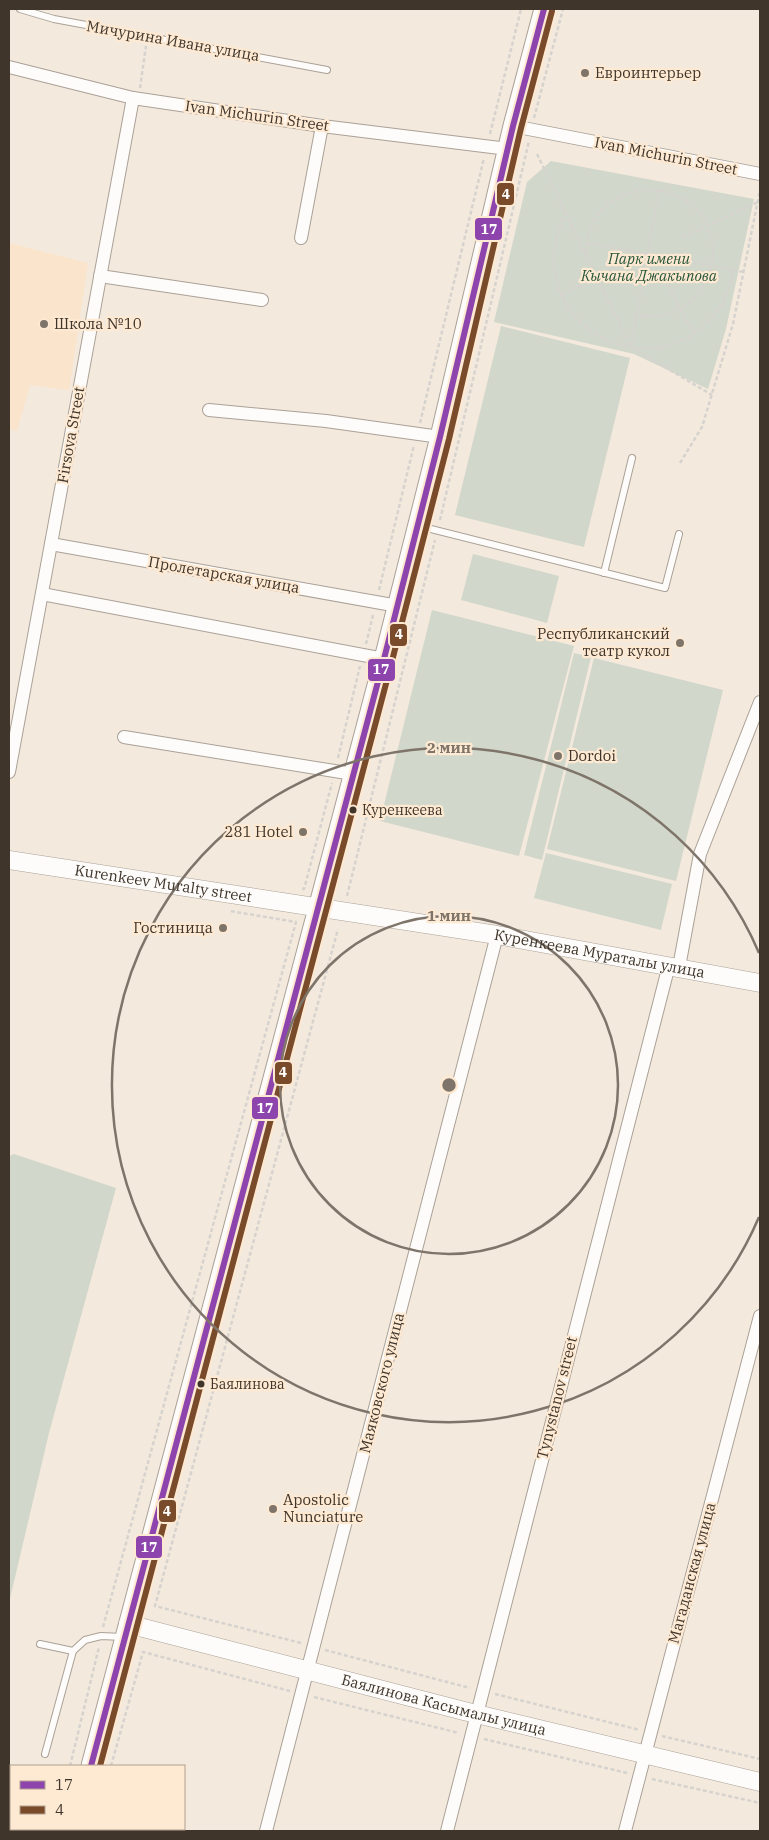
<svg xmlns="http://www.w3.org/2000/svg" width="769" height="1840" viewBox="0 0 769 1840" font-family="'IBM Plex Serif',serif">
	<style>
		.built { fill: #fae4cb }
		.green { fill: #d1d7ca }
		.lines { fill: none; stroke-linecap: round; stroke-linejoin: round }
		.lane-casing { stroke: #aaa197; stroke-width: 8 }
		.street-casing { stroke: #aaa197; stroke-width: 14 }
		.secondary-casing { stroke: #aaa197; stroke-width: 19 }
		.primary-casing { stroke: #aaa197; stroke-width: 21 }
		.path { stroke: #d6d3cf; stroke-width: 2.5; stroke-dasharray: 4 2.5; stroke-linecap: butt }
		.lane { stroke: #fdfcfa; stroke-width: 6 }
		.street { stroke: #fdfcfa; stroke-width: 12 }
		.secondary { stroke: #fdfcfa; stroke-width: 18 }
		.primary { stroke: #fdfcfa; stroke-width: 19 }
		.bus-1-casing { stroke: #fee9d3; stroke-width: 10 }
		.bus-2-casing { stroke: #fee9d3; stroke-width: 10 }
		.bus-1 { stroke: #8e44ad; stroke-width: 6 }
		.bus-2 { stroke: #7a4b2a; stroke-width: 6 }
		.ring { fill: none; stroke: #7e7469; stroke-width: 2.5 }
		.poi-dot { fill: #7e7469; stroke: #fee9d3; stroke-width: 2 }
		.bus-dot { fill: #3f352a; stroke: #fee9d3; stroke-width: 2 }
		.labels { text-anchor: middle; stroke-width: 4.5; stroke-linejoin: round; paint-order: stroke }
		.bus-label { font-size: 14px; fill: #3f352a; stroke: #fee9d3; text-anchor: start }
		.street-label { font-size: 15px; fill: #3f352a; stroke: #fee9d3 }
		.poi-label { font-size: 15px; fill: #3f352a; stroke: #fee9d3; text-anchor: start }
		.park-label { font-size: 15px; font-style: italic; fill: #27563a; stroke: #fee9d3 }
		.centre { fill: #7e7469; stroke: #fee9d3; stroke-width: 2.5 }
		.ring-label { font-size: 15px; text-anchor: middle; font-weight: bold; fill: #7e7469; stroke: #fee9d3; stroke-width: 4.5; stroke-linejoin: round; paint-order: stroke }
		.line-badge { stroke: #fee9d3; stroke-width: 2 }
		.badge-label { font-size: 14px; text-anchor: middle; font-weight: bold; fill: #fff }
	</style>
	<rect width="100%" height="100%" fill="#f4e9dd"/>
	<!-- built -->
	<polygon class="built" points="9,243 88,263 69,390 30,385 17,431 9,429"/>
	<!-- green -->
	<g class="green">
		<polygon points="551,161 754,199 726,329 708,389 634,354 494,322 527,182"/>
		<polygon points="501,326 630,358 584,547 455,515"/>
		<polygon points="473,554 559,576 547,623 461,600"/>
		<polygon points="432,610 574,646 519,856 380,821"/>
		<polygon points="574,653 591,657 542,860 524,855"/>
		<polygon points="594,658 723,690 676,881 547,849"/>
		<polygon points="546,853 672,884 661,930 534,898"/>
		<polygon points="14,1154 116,1188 49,1433 9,1603 9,1156"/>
	</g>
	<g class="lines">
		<!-- lane casing -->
		<g class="lane-casing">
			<g id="lane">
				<polyline points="20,9 54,19 327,70"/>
				<polyline points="419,526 665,588 679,534"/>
				<polyline points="604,573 632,458"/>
				<polyline points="40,1644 73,1651 85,1640 101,1636 123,1637"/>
				<polyline points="45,1754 73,1651"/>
			</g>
		</g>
		<!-- street casing -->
		<g class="street-casing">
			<g id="street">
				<polyline points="9,67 133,98 322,126 508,149"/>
				<polyline points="513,126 760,174"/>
				<polyline points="301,238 322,126"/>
				<polyline points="100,276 262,300"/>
				<polyline points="209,410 326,421 440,437"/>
				<polyline points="51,544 398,606"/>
				<polyline points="42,594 384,659"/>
				<polyline points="124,737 353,774"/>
				<polyline points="9,772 133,98"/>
				<polyline points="679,967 700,854 760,702"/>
				<polyline points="266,1831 497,935"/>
				<polyline points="447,1831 669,965"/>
				<polyline points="625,1831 760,1316"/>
			</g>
		</g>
		<!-- secondary casing -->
		<g class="secondary-casing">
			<g id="secondary">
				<path id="s1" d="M9,860L497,935L760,983"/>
				<path id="s2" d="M128,1624L464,1711L760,1782"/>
			</g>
		</g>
		<!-- primary casing -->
		<g class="primary-casing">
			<g id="primary">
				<polyline points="91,1766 384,659 440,437 513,126 544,9"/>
				<polyline points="75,1831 75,1829"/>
			</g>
		</g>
		<!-- path -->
		<g class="path">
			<polyline points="140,88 146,46"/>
			<polyline points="534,118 563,9"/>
			<polyline points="490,134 521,9"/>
			<polyline points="537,154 631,347 712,395"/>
			<path d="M566,212C561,223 557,233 555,245C541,335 657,386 714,315C724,302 731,286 733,270"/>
			<polyline points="683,237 758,202"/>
			<polyline points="586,243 744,272"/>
			<path d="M586,253C586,231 596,210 616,199C632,190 650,187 667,192C742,214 721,325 637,316"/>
			<polyline points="668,285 694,334"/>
			<polyline points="561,295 615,269"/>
			<polyline points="631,346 659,190"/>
			<polyline points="420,423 484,158"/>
			<polyline points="680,463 702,427 733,324 760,190"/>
			<polyline points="440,520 529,141"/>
			<polyline points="379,590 414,445"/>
			<polyline points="366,644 373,615"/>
			<polyline points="338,758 360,666"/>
			<polyline points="302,889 304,889 332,783"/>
			<polyline points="347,896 435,540"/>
			<polyline points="103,1627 296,922 230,911"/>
			<polyline points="301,1643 155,1606 338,929"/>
			<polyline points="325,1650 470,1688"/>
			<polyline points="495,1694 640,1730"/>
			<polyline points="314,1697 459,1733"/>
			<polyline points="662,1736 760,1759"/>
			<polyline points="484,1739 627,1773"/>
			<polyline points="70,1766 99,1647"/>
			<polyline points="111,1766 143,1652 290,1691"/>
			<polyline points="652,1779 760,1803"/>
			<polyline points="55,1831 56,1829"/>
			<polyline points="93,1831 94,1829"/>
		</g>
		<!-- lane -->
		<use href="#lane" class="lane"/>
		<!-- street -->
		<use href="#street" class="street"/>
		<!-- secondary -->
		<use href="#secondary" class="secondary"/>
		<!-- primary -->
		<use href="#primary" class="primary"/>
		<!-- bus-1 casing -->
		<g class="bus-1-casing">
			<polyline id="bus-1" points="91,1766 384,659 440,437 513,126 544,9"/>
		</g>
		<!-- bus-2 casing -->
		<g class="bus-2-casing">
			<polyline id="bus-2" points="100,1766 392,661 449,439 521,128 552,11"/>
		</g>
		<!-- bus-1 -->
		<use href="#bus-1" class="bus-1"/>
		<!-- bus-2 -->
		<use href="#bus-2" class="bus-2"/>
	</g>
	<!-- distance rings -->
	<g class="ring">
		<circle cx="449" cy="1085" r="169"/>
		<path d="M759 1217A337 337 0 1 1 759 953"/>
	</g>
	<!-- markers -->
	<g class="poi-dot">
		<circle cx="585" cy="73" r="5"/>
		<circle cx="44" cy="324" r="5"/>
		<circle cx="680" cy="643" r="5"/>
		<circle cx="558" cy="756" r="5"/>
		<circle cx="303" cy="832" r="5"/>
		<circle cx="223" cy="928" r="5"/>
		<circle cx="273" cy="1509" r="5"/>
	</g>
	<g class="bus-dot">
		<circle cx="353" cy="810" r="4.5"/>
		<circle cx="201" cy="1384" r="4.5"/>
	</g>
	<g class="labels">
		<!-- bus labels -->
		<g class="bus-label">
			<text x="362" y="815">Куренкеева</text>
			<text x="210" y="1389">Баялинова</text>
		</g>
		<!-- street labels -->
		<g class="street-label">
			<text transform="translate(173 41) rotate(10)" y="5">Мичурина Ивана улица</text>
			<text transform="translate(257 116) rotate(8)" y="5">Ivan Michurin Street</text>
			<text transform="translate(666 156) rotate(11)" y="5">Ivan Michurin Street</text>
			<text transform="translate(71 435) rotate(-80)" y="5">Firsova Street</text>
			<text transform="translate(224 575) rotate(10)" y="5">Пролетарская улица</text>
			<text dy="5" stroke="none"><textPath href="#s1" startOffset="156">Kurenkeev Muralty street</textPath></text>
			<text dy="5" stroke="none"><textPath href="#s1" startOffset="598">Куренкеева Мураталы улица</textPath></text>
			<text transform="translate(382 1383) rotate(-76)" y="5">Маяковского улица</text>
			<text transform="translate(557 1398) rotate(-76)" y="5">Tynystanov street</text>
			<text transform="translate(692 1573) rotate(-75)" y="5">Магаданская улица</text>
			<text dy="5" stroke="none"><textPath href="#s2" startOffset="326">Баялинова Касымалы улица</textPath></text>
		</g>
		<!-- poi labels -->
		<g class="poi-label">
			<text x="595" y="78">Евроинтерьер</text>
			<text x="54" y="329">Школа №10</text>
			<text x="670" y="639" text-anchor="end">Республиканский<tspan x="670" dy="17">театр кукол</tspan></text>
			<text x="568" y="761">Dordoi</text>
			<text x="293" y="837" text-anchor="end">281 Hotel</text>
			<text x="213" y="933" text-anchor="end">Гостиница</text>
			<text x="283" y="1505">Apostolic<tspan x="283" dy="17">Nunciature</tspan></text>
		</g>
		<!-- park labels -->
		<g class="park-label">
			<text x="649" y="264">Парк имени<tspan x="649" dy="17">Кычана Джакыпова</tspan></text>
		</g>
	</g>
	<circle cx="449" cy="1085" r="8" class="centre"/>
	<g class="ring-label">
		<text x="449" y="753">2 мин</text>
		<text x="449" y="921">1 мин</text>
	</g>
	<g class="line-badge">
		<rect x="496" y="182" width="19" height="24" rx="5" fill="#7a4b2a"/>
		<rect x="474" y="217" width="29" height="24" rx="5" fill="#8e44ad"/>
		<rect x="389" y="623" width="19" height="24" rx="5" fill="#7a4b2a"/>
		<rect x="367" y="658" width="29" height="24" rx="5" fill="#8e44ad"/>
		<rect x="274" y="1061" width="19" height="24" rx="5" fill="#7a4b2a"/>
		<rect x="251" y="1096" width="28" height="24" rx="5" fill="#8e44ad"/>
		<rect x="158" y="1499" width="19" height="24" rx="5" fill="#7a4b2a"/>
		<rect x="135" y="1535" width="28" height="24" rx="5" fill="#8e44ad"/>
	</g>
	<g class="badge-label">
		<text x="506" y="199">4</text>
		<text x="489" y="234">17</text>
		<text x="399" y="639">4</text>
		<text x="381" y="674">17</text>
		<text x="283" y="1077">4</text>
		<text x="265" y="1113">17</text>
		<text x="167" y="1516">4</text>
		<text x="149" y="1552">17</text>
	</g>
	<!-- border -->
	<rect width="769" height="1840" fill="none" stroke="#3f352a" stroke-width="20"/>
	<!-- legend -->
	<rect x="10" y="1765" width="175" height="65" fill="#fee9d3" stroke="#b2a18f"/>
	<rect x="20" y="1781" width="25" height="8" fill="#8e44ad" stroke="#b2a18f"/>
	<text x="55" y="1790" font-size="15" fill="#3f352a">17</text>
	<rect x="20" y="1806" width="25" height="8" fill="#7a4b2a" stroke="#b2a18f"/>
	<text x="55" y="1815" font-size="15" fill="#3f352a">4</text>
</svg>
